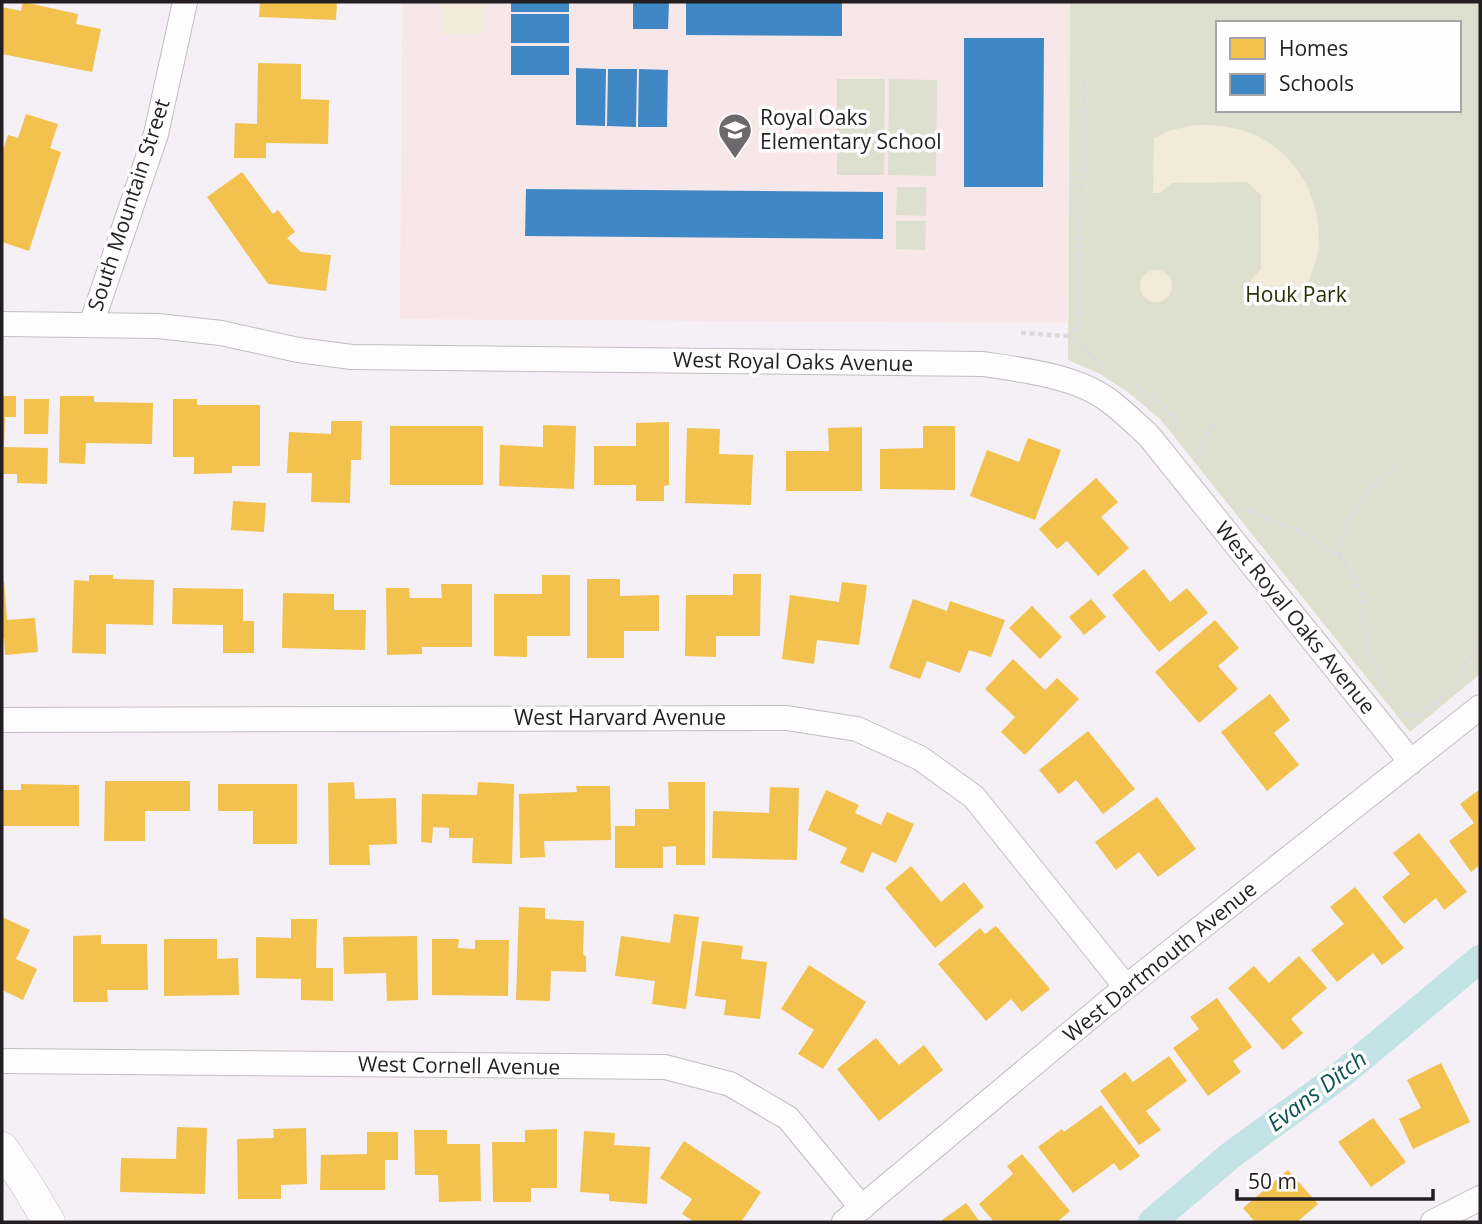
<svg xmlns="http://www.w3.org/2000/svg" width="1482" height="1224" viewBox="0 0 1482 1224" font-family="'Open Sans',sans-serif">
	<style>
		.education { fill: #f8e7e8 }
		.green { fill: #dee0cf; fill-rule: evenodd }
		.sand { fill: #f3ebd9 }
		.homes { fill: #f2c14e }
		.schools { fill: #3f88c5 }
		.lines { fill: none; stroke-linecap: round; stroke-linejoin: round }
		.canal { stroke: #c2e2e5; stroke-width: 28 }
		.minor-casing { stroke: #c1bdc1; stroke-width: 26 }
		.tertiary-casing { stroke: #c1bdc1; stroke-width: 33 }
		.path { stroke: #dcdbdc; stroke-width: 4.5; stroke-dasharray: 5 3.5; stroke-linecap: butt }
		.minor { stroke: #fefdfe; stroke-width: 24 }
		.tertiary { stroke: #fefdfe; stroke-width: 32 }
		.labels { text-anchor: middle; stroke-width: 7; stroke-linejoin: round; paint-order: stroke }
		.poi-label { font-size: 21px; fill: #221e22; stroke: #fefefe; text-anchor: start }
		.street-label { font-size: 21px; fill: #221e22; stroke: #fefefe }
		.park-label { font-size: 21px; fill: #2a2f03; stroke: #fefefe }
		.water-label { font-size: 23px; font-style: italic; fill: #0d5355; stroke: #fefefe }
	</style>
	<rect width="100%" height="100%" fill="#f5f0f5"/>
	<!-- education -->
	<polygon class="education" points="402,2 1070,2 1067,323 400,319"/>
	<!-- green -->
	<g class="green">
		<path d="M1070,2H1480V674L1410,732L1161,420L1129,393L1100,374L1068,360ZM1218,23H1459V110H1218Z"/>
		<polygon points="837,79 885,79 884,175 837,175"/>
		<polygon points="889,79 937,80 936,176 888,175"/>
		<polygon points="897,187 926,187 926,216 896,215"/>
		<polygon points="896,221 926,221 925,250 896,249"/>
	</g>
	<!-- sand -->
	<g class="sand">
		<rect x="442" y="2" width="42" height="32"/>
		<path d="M1196,125C1207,125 1217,125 1228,127C1286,136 1325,192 1318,250C1316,264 1310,277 1304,291L1251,290V281L1261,268V195L1247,182L1172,183L1160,193H1153L1154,138L1171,130Z"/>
		<circle cx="1156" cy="286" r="16"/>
	</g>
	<!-- homes -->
	<g class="homes">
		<polygon points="23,2 78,14 76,24 101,29 92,72 2,54 2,7 21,11"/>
		<polygon points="260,2 337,2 336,20 259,17"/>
		<polygon points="258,63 301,64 301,99 329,100 328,144 266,143 266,158 234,158 235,123 257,124"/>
		<polygon points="26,114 58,124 50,148 61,152 29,251 2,242 2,153 8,135 18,138"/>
		<polygon points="242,172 273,214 278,210 295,232 287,238 301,252 331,255 326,291 268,284 207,197"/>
		<polygon points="2,396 16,396 16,417 5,417 4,447 48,448 47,484 17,483 17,474 2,474"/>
		<polygon points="60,396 94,396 94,402 153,403 152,444 86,443 85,464 59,463"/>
		<polygon points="24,399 49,399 48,434 24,434"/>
		<polygon points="173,399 197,399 197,405 260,405 260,466 232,466 232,473 194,474 194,457 173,457"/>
		<polygon points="331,421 362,421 361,460 351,460 350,503 311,502 312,473 287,473 289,432 331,434"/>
		<polygon points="669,422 669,485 664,486 664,501 636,501 636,485 594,485 594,446 636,446 636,423"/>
		<polygon points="543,425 576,426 574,489 499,486 500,445 543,447"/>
		<rect x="390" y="426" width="93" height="59"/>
		<polygon points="923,426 955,426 955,490 880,489 880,449 923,448"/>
		<polygon points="862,427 862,491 786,491 786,451 829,451 828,428"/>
		<polygon points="687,428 720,429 719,454 753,455 751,505 685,503"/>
		<polygon points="1028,438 1061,450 1035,520 970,496 987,450 1019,462"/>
		<polygon points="1096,478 1118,502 1101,517 1129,548 1098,576 1067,541 1057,549 1039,529"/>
		<polygon points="233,501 266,503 264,532 231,530"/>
		<polygon points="1144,569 1170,602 1187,588 1208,613 1159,652 1112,595"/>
		<polygon points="733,574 761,574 760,636 716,636 716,657 685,656 686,595 733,595"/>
		<polygon points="89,575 113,575 113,579 154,580 153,625 106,624 106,654 72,653 74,580 89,581"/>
		<polygon points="542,575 570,575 570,636 527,636 527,657 494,656 494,594 542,594"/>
		<polygon points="587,579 620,579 620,596 659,595 659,631 624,631 624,658 587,658"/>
		<polygon points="4,581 7,620 35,618 38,652 5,655 4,638 2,638 2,582"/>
		<polygon points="842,582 867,585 859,645 817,640 814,664 782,659 790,595 839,602"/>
		<polygon points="441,584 472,584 472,647 422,647 422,654 387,655 386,588 409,588 410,598 442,598"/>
		<polygon points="173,588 243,589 243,621 254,621 254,653 223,653 223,625 172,624"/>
		<polygon points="283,593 334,594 334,610 366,610 365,650 282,648"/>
		<polygon points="913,599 947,611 950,601 1005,620 991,657 969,650 960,673 927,661 920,679 889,668"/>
		<polygon points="1091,599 1106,617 1084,635 1069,617"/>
		<polygon points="1032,606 1062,637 1040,659 1009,628"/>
		<polygon points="1215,620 1239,648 1218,666 1238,689 1199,723 1155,672"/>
		<polygon points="1013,659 1045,690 1057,678 1079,699 1025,755 1001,732 1015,717 985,689"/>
		<polygon points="1270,694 1290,720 1274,733 1299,765 1267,791 1221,732"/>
		<polygon points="1088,731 1135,789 1103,814 1076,780 1059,794 1039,770"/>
		<polygon points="105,781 190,781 190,811 145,811 145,841 104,841"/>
		<polygon points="354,782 355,799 396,798 397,844 369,845 370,865 329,865 328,783"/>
		<polygon points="478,782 514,784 512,864 472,863 473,838 449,838 449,828 433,827 432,843 421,842 422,794 477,795"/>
		<polygon points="668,782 705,782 705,865 676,865 676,846 663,847 663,868 615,868 615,826 635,826 635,809 669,809"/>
		<polygon points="21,784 79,785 79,826 2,826 2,790 21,790"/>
		<polygon points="218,784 297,784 297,844 253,844 253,811 218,811"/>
		<polygon points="576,786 610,786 611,840 544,841 545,857 520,858 519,794 577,792"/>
		<polygon points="770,787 799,788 797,860 712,858 713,811 769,813"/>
		<polygon points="1480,789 1480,865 1471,872 1449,841 1474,823 1460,804"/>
		<polygon points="826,790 859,805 855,813 881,825 887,812 914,824 896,863 872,852 863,873 840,863 847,848 808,830"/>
		<polygon points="1157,797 1196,849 1158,877 1139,852 1116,870 1095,842"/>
		<polygon points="1419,833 1467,892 1444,910 1436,898 1404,924 1382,897 1410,874 1393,853"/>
		<polygon points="911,866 941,902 964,882 984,907 935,948 885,888"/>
		<polygon points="1355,887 1404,948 1382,965 1373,953 1337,982 1311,950 1344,924 1330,907"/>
		<polygon points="519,907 545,908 545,919 584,921 583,955 586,956 586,972 551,971 550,1001 516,1000"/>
		<polygon points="674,914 699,917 686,1009 652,1004 655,981 615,976 621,936 670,943"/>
		<polygon points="2,917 30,930 16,959 37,969 23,1000 2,990"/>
		<polygon points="291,919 317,919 316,968 333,968 333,1001 301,1000 301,979 256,978 256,937 291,938"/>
		<polygon points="996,926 1050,989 1022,1012 1011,999 986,1021 938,964 980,928 985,934"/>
		<polygon points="101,935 101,944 147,944 148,990 107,990 108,1002 73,1002 73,936"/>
		<polygon points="417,936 418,1000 387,1001 386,973 344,974 343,937"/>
		<polygon points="164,939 217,939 217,959 238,958 239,995 164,996"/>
		<polygon points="432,939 459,939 458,948 475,949 475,940 509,940 508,996 432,995"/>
		<polygon points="702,941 743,946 741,959 767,962 760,1019 724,1015 726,1000 695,996"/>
		<polygon points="1299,956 1327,988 1291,1019 1303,1033 1283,1050 1228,988 1254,966 1269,983"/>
		<polygon points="809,965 866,1002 823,1069 798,1054 814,1030 781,1009"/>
		<polygon points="1217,998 1252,1047 1233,1061 1241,1072 1208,1096 1173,1048 1199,1029 1190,1017"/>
		<polygon points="876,1038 899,1065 924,1045 943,1070 879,1121 837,1069"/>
		<polygon points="1169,1056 1187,1081 1146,1111 1161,1130 1139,1145 1100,1091 1125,1072 1133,1082"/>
		<polygon points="1441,1063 1470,1122 1413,1149 1399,1119 1421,1108 1407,1080"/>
		<polygon points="1101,1105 1140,1156 1120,1171 1114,1163 1073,1193 1038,1147 1062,1129 1064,1132"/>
		<polygon points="1373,1118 1406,1162 1371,1187 1338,1142"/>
		<polygon points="177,1127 207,1128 205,1194 120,1192 121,1158 176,1159"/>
		<polygon points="306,1128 307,1184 281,1185 281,1199 238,1199 237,1139 274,1138 273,1129"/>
		<polygon points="557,1129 557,1188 531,1188 531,1202 493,1202 492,1142 525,1142 525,1130"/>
		<polygon points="414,1130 447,1130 447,1144 480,1144 481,1201 439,1202 438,1175 415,1175"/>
		<polygon points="584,1131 615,1133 614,1145 650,1147 647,1204 609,1201 609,1194 580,1192"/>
		<polygon points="367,1132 398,1132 398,1160 385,1160 385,1190 320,1190 321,1155 367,1154"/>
		<polygon points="684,1141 761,1192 741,1222 695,1222 682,1214 692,1199 660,1178"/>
		<polygon points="1022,1154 1070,1211 1057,1222 994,1222 979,1204 1013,1174 1007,1166"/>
		<polygon points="1288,1170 1318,1204 1297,1222 1255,1222 1243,1208"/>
		<polygon points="966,1203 980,1222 944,1222 942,1220"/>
	</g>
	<!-- schools -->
	<g class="schools">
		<rect x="511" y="2" width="58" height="10"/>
		<polygon points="633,2 669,2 668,29 633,29"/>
		<polygon points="686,2 842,2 842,36 686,35"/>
		<rect x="511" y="14" width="58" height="29"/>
		<polygon points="964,38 1044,38 1043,187 964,187"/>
		<rect x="511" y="46" width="58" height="29"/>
		<polygon points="576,68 606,69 605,126 576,125"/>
		<polygon points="608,69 637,69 636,127 607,126"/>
		<polygon points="639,69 668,70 667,127 638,127"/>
		<polygon points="526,189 883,192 883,239 525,236"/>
	</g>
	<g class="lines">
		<!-- canal -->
		<polyline class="canal" points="1152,1222 1231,1155 1342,1074 1480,959"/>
		<!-- minor casing -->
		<g class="minor-casing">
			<g id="minor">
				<path d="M2,324L158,326L221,333L298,350L352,357L983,364C1023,370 1076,376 1108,400C1123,411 1136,424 1149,436L1411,762"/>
				<polyline points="91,325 156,134 185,2"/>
				<polyline points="2,720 787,718 857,729 920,758 974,797 1126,987"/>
				<polyline points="2,1061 665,1067 730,1084 788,1118 862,1208"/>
				<polyline points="844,1222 1126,987 1480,707"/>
				<polyline points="1433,1222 1480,1198"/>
			</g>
		</g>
		<!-- tertiary casing -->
		<g class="tertiary-casing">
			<polyline id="tertiary" points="2,1148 27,1185 49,1222"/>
		</g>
		<!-- path -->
		<g class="path">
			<polyline points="1084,82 1079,324 1069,336 1104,366"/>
			<polyline points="1021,333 1069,336"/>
			<polyline points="1135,386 1152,396 1169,412 1177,428"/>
			<polyline points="1198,459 1204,437 1218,421"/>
			<polyline points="1240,508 1303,533 1338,556 1349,522 1363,498 1395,465"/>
			<polyline points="1338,556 1352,572 1362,595 1367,647 1387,690"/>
			<polyline points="1404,713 1408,715 1421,715 1457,685 1480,636"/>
		</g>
		<!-- minor -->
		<use href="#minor" class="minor"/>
		<!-- tertiary -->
		<use href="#tertiary" class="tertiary"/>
	</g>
	<!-- icons -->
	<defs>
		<g id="school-pin" transform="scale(1.75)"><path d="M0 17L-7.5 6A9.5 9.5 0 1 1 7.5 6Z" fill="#6c686c" stroke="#fefefe"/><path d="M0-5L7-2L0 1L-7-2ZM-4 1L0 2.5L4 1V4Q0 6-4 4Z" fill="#fff"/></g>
	</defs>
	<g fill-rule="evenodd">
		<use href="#school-pin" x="735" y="130"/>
	</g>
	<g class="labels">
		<!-- poi labels -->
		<g class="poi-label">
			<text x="760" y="125">Royal Oaks<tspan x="760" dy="24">Elementary School</tspan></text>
		</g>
		<!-- street labels -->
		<g class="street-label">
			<text transform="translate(129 205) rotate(-72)" y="7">South Mountain Street</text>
			<text transform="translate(793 362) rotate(1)" y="7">West Royal Oaks Avenue</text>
			<text transform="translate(1295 618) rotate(51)" y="7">West Royal Oaks Avenue</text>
			<text x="620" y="725">West Harvard Avenue</text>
			<text transform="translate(1160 962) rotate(-39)" y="7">West Dartmouth Avenue</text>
			<text transform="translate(459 1066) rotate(1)" y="7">West Cornell Avenue</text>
		</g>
		<!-- park labels -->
		<g class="park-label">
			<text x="1296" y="302">Houk Park</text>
		</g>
		<!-- water labels -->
		<g class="water-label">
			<text transform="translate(1317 1091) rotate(-37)" y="8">Evans Ditch</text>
		</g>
	</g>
	<!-- border -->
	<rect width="1482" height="1224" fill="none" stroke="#221e22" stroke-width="7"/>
	<!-- legend -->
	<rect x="1216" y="21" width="245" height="91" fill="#fefefe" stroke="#a6a4a6" stroke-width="2"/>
	<rect x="1230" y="38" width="35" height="21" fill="#f2c14e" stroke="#a6a4a6" stroke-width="2"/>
	<text x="1279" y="56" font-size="21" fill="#221e22">Homes</text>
	<rect x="1230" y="74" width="35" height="21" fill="#3f88c5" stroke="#a6a4a6" stroke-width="2"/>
	<text x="1279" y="91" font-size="21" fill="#221e22">Schools</text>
	<!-- scale -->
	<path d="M1237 1189v10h196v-10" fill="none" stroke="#221e22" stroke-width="3.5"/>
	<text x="1248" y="1189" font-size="21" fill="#221e22" stroke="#fefefe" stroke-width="5" paint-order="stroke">50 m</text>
</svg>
